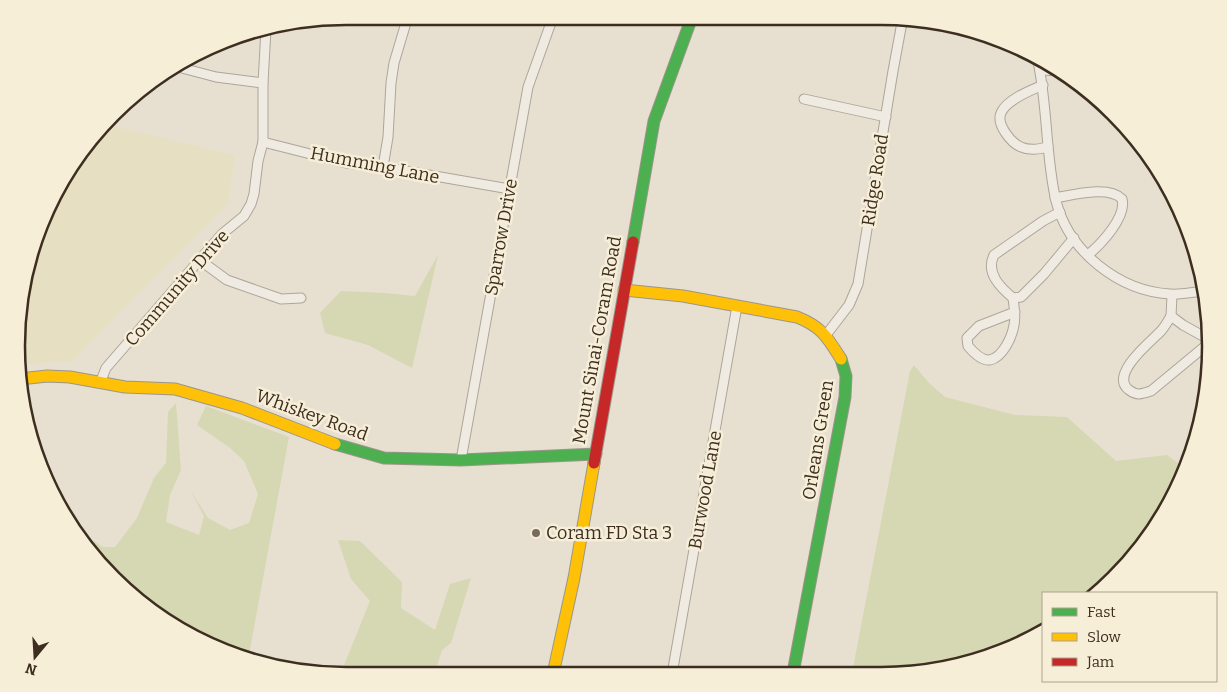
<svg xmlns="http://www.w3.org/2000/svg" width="1227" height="692" viewBox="0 0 1227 692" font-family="Bitter,serif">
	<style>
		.farmland { fill: #e6dfc2 }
		.green { fill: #d6d7b3 }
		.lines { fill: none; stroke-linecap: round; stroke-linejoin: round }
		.street-casing { stroke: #ada599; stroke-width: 11 }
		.fast-casing { stroke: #9c958a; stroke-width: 13 }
		.slow-casing { stroke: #9c958a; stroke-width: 13 }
		.jam-casing { stroke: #9c958a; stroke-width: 13 }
		.street { stroke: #efebe3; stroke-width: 9 }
		.fast { stroke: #4caf50; stroke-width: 11 }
		.slow { stroke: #ffc107; stroke-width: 11 }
		.jam { stroke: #c62828; stroke-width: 11 }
		.poi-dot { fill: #786c5e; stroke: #f7eed8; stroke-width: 2 }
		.labels { text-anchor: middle; stroke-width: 5; stroke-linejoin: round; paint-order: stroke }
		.street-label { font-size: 18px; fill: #3d2e20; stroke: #f7eed8 }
		.poi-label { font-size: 18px; fill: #3d2e20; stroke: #f7eed8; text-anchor: start }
		.rim { fill: none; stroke: #3d2e20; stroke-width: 2.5 }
	</style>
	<rect width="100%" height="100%" fill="#e7e0d1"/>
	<!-- farmland -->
	<polygon class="farmland" points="107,125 235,155 228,204 72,361 17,365 28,260 72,163"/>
	<!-- green -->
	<g class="green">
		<polygon points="438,255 412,368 368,345 325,333 320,313 341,291 386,293 415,296"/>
		<polygon points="914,365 929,383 945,397 1015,415 1067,417 1116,461 1167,455 1186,469 1166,511 1114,579 1097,593 1043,593 1043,631 987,658 924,673 852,673 910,371"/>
		<polygon points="176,403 181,470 170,495 166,522 199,535 204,516 190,490 208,518 230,530 249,523 258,494 244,461 230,448 197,425 206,406 289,437 248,660 240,658 181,631 98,563 80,535 86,536 103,547 115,547 137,518 154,478 166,463 168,412"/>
		<polygon points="338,540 360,541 402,582 401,608 435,630 450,584 471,578 451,643 442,650 434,675 340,675 370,601 351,579"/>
	</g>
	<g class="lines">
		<!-- street casing -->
		<g class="street-casing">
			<g id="street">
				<path d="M1037,57C1048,104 1045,154 1056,201C1069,252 1119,291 1170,294C1181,295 1193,292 1204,291"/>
				<polyline points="178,67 216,77 263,83"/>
				<polyline points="1040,70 1061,71"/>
				<path d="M1043,85C1031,90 1006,100 1001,113C996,124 1011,143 1021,147C1030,151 1039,149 1048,147"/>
				<polyline points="804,99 886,117"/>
				<polyline points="263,142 346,163 383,167 510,189"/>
				<polyline points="383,167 388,137 391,83 394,63 408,16"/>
				<path d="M1055,198C1073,195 1109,185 1122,199C1127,217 1101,244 1088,255"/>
				<path d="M1060,212L1043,221L994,255C985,273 1001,288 1013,298L1021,297L1044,274L1074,238"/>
				<polyline points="201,261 227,280 281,299 301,298"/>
				<path d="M1013,298C1014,306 1016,316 1014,325C1012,337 1003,357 990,360C981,361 973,352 968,346L967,338L979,326L1015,312"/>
				<path d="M1171,316C1168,321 1165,327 1160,332C1150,342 1109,375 1129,390C1137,396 1142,394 1151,391L1209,343"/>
				<polyline points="1171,316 1183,325 1210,340"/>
				<polyline points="1171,316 1172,295"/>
				<polyline points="826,335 849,305 858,284 893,71 903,17"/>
				<polyline points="100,383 106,368 222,234 244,216 251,204 254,194 258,161 263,142 263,83 266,29"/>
				<polyline points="461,460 528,87 553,17"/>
				<polyline points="672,674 737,306"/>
			</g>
		</g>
		<!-- fast casing -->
		<g class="fast-casing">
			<g id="fast">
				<polyline points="633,242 654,121 692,17"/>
				<polyline points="335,444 384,458 461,460 596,454"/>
				<polyline points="793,673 845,397 846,376 841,359"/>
			</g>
		</g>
		<!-- slow casing -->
		<g class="slow-casing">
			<g id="slow">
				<path d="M624,290L683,296L797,317C822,327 827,337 841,359"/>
				<polyline points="20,379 47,376 70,377 125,387 175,389 242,408 335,444"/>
				<polyline points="553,674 574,578 594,463"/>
			</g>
		</g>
		<!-- jam casing -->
		<g class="jam-casing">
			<polyline id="jam" points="594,463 633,242"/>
		</g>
		<!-- street -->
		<use href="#street" class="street"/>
		<!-- fast -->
		<use href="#fast" class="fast"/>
		<!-- slow -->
		<use href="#slow" class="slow"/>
		<!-- jam -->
		<use href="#jam" class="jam"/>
	</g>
	<!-- markers -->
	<circle class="poi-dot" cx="536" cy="533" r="5"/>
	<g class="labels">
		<!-- street labels -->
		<g class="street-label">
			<text transform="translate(375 165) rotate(11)" y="6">Humming Lane</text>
			<text transform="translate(875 180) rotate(-81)" y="6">Ridge Road</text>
			<text transform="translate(501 237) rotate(-80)" y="6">Sparrow Drive</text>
			<text transform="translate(177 288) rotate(-49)" y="6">Community Drive</text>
			<text transform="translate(597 340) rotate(-80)" y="6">Mount Sinai-Coram Road</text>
			<text transform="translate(312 415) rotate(20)" y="6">Whiskey Road</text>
			<text transform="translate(818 440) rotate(-81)" y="6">Orleans Green</text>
			<text transform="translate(705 490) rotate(-80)" y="6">Burwood Lane</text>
		</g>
		<!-- poi labels -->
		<g class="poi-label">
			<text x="546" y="539">Coram FD Sta 3</text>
		</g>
	</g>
	<!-- crop -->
	<path d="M0 0H1227V692H0ZM346 25H881A321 321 0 0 1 1202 346V346A321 321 0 0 1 881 667H346A321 321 0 0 1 25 346V346A321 321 0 0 1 346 25Z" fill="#f7eed8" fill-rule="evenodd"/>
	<path class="rim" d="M346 25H881A321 321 0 0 1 1202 346V346A321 321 0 0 1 881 667H346A321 321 0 0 1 25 346V346A321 321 0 0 1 346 25Z"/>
	<!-- legend -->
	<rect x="1042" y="592" width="175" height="90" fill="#f7eed8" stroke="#ada18e"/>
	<rect x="1052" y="608" width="25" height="8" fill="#4caf50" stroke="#ada18e"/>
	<text x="1087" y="617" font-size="15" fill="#3d2e20">Fast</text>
	<rect x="1052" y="633" width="25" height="8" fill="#ffc107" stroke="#ada18e"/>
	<text x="1087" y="642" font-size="15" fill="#3d2e20">Slow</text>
	<rect x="1052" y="658" width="25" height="8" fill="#c62828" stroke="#ada18e"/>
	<text x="1087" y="667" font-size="15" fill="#3d2e20">Jam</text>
	<!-- north arrow -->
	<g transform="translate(35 657) rotate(198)" stroke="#f7eed8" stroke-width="4" paint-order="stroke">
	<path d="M0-4L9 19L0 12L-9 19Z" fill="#3d2e20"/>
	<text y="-8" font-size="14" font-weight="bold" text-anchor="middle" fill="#3d2e20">N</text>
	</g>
</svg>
